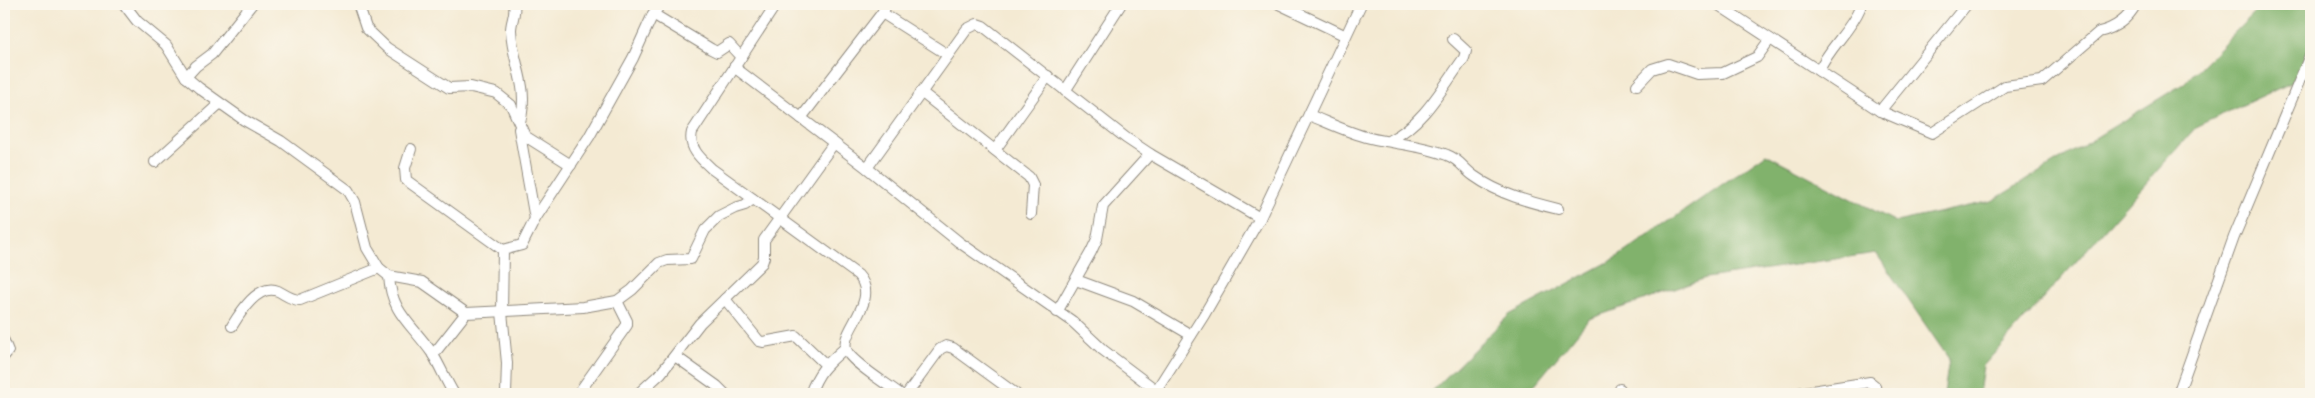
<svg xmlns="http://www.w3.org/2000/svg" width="2315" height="398" viewBox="0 0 2315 398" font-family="Pangolin,sans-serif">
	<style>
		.forest { fill: #81b26c; stroke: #566e4c }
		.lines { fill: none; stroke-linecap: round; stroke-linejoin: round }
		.street-casing { stroke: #908a7f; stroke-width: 12 }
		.street { stroke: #fff; stroke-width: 10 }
	</style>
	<rect width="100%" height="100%" fill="#fbf7ec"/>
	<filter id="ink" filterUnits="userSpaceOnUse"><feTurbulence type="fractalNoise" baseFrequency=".02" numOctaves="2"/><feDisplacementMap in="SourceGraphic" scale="10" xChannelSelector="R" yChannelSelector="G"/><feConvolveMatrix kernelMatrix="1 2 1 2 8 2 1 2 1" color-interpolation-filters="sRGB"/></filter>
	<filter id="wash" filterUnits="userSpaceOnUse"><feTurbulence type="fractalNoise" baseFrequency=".0096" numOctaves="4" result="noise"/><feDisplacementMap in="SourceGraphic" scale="20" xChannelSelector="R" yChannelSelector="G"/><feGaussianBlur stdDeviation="1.12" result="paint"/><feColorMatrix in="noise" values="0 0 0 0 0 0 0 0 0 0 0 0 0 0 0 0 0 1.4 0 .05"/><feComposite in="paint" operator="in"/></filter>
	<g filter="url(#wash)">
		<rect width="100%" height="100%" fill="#f4ead3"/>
		<!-- forest -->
		<polygon class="forest" points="2263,4 2311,4 2311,41 2297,80 2197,126 1983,366 1979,394 1944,394 1949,359 1876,253 1706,278 1589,319 1527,394 1429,394 1509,315 1616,258 1766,154 1896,222 1992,201 2183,84"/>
	</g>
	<g filter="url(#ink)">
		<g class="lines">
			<!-- street casing -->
			<g class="street-casing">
				<g id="street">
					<polyline points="124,4 137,21 166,45 186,77 199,88 244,120 281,141 348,190 355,202 367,248 379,268 389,276 422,282 466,313 583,307 617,301 632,290 659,263 667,260 691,259 705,230 719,216 735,208 745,205 753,199"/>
					<polyline points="358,4 366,28 387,48 449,88 471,87 496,93 511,105 525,136 571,165"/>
					<path d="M514,4C516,14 511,21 511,30C512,64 530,85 520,122"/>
					<path d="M776,4L692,132C688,148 701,159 712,169L858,275C883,302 834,334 848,353C857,366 887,384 900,394"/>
					<polyline points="1279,4 1344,35"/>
					<polyline points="1717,4 1819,71"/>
					<path d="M1859,4L1860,8C1850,32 1829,47 1819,71L1880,111L1932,133L2005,86L2042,81L2099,32C2116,28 2128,19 2136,4"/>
					<polyline points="882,13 948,55"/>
					<polyline points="653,14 711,49 717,52 729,44 741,57"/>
					<polyline points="734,67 867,168 959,242 1072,321 1103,350 1156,390"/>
					<polyline points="186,77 196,66 212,54 252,4"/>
					<polyline points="1637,85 1652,69 1668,64 1697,74 1723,73 1757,57 1770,39"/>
					<polyline points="1065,91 1121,4"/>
					<polyline points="921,92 1029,177 1033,185 1031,214"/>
					<polyline points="1880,111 1967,4"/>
					<path d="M1309,115C1329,123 1349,133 1370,138C1395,144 1422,145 1447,155C1459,159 1464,169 1474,176C1499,194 1529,202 1558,209"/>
					<polyline points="801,118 882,13 887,4"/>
					<polyline points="519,129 535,219"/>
					<path d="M1390,140C1424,123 1442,88 1464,58L1466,51L1453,39"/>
					<polyline points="411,149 405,168 406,180 503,250"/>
					<polyline points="995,150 1048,76"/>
					<polyline points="155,162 219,104"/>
					<polyline points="867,168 967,29 977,24 983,26 1126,138 1150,154 1260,218"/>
					<path d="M389,276C391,313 412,324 432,353C440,366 446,381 454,394"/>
					<polyline points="1076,280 1133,301 1191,335"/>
					<polyline points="725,299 759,341 763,342 796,336 826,365"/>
					<polyline points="1057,312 1091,252 1097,239 1103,206 1150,154"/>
					<path d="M232,326C240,313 258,283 278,291C286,295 291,300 300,300L379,268"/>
					<polyline points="4,341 8,351 4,356"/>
					<polyline points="433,355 466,313"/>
					<polyline points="675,356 717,386 725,394"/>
					<polyline points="1620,389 1622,394"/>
					<polyline points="506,394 507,363 502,312 503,250 522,245 535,219 589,137 633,58 653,14 661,4"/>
					<polyline points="578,394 627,325 627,321 617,301"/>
					<polyline points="638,394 661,373 700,323 762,263 764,257 764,240 834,143"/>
					<path d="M810,394C819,370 826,365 845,348"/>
					<polyline points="907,394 940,349 946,346 953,348 1016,394"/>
					<polyline points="1154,394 1204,315 1260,218 1361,4"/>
					<polyline points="1792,394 1870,382 1875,386 1876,394"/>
					<polyline points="2178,394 2234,237 2311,53"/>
				</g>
			</g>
			<!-- street -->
			<use href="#street" class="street"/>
		</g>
	</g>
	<!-- margin -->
	<rect width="2315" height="398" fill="none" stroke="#fbf7ec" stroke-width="20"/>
</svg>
